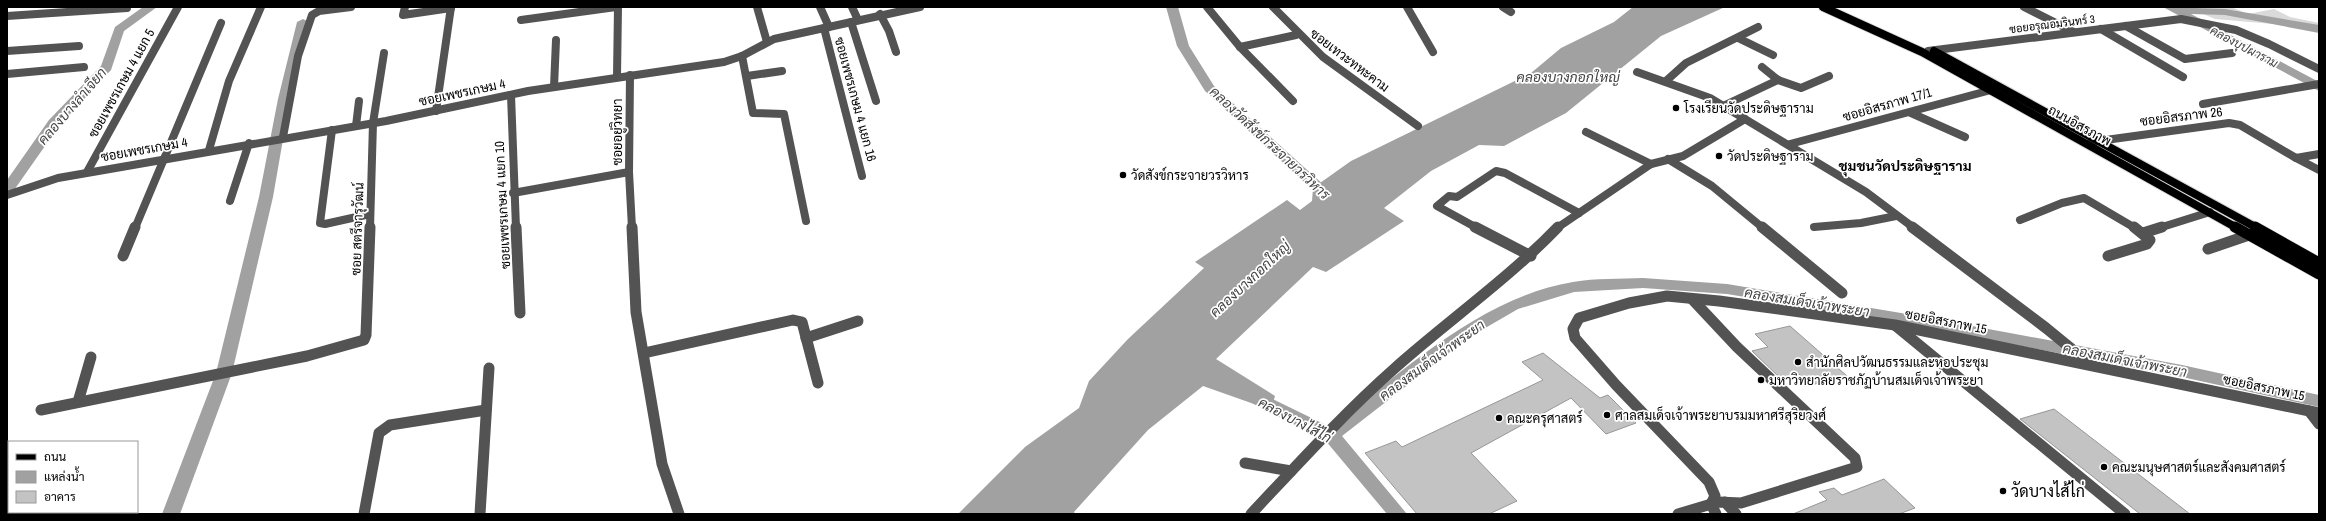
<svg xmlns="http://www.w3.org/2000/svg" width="2326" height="521" viewBox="0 0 2326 521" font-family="'Archivo Narrow',Sarabun,sans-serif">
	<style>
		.green { fill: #dadada }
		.water { fill: #a1a1a1 }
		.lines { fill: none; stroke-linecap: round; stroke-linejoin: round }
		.canal { fill: #a1a1a1; fill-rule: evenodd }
		.building { fill: #c3c3c3; stroke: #979797 }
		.major-far1-casing { stroke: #dbdbdb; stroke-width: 10 }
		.major-casing { stroke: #dbdbdb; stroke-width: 12 }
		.minor-far1 { stroke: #535353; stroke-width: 8 }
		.minor { stroke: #535353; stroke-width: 11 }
		.major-far1 { stroke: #000; stroke-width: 8 }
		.major { stroke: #000; stroke-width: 11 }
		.poi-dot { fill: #000; stroke: #fff; stroke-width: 1.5 }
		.labels { text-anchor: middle; stroke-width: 3.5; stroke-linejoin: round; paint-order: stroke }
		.far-street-label { font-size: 11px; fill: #000; stroke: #fff }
		.far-water-label { font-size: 12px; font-style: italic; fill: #424242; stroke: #fff }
		.street-label { font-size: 13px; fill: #000; stroke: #fff }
		.poi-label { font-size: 13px; fill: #000; stroke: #fff; text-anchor: start }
		.water-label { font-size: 14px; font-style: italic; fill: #424242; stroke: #fff }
		.neighbourhood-label { font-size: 14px; font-weight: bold; fill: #000; stroke: #fff }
		.near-poi-label { font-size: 16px; fill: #000; stroke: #fff; text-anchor: start }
	</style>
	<rect width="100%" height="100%" fill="#fff"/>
	<!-- green -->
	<polygon class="green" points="2187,7 2231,7 2248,14 2274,9 2290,17 2319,23 2319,31 2298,26 2215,19"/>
	<!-- water -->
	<polygon class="water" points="1633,7 1725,7 1661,36 1566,113 1504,146 1479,145 1431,171 1384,208 1404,221 1326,272 1313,267 1216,359 1275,396 1271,410 1203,386 1148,430 1074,512 1075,514 958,514 1025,447 1079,408 1089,381 1128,339 1204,268 1195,262 1287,200 1300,210 1312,201 1313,188 1351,161 1531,73 1561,48 1614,22"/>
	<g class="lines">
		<!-- canal -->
		<g class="canal">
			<polygon points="143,7 157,7 124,31 111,70 59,126 12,193 7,194 7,180 49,120 101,66 115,27"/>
			<polygon points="1166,7 1178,7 1189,46 1214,86 1336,196 1338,199 1336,202 1326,202 1205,91 1177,46"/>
			<polygon points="2163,7 2225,9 2319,25 2319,33 2225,15 2191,14 2319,82 2319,91"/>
			<polygon points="303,19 309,22 290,99 273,197 232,373 180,514 162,514 216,373 259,197 278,99 297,22"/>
			<path d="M1643,278L1727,284L1913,315L2182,365L2319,395V407L2182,377L1913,325L1727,294L1643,288L1574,292L1518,309L1468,338L1342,436L1407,514H1387L1325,440L1248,401L1246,397L1248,393L1254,391L1260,393L1330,427C1402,372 1481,297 1573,282C1596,278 1620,279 1643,278Z"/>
		</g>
	</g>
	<!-- building -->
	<g class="building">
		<polygon points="1790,326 1847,376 1811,385 1799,374 1781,379 1752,351 1768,347 1755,334"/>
		<polygon points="1543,353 1600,398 1608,395 1636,423 1606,434 1571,398 1471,453 1517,501 1489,514 1417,514 1365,453 1396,441 1402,447 1543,380 1522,362"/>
		<polygon points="2054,409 2190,514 2140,514 2020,419"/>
		<polygon points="1884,479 1915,508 1899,514 1793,514 1827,500 1819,492 1834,488 1842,495"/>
	</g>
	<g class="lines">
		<!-- major-far1 casing -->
		<g class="major-far1-casing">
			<g id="major-far1">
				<polyline points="1823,7 1922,52 2237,228"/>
				<polyline points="1934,51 2257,228"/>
			</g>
		</g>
		<!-- major casing -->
		<g class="major-casing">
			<g id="major">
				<polyline points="2235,227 2319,274"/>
				<polyline points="2255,227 2319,263"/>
			</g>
		</g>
		<!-- minor-far1 -->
		<g class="minor-far1">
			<polyline points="405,7 403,15 451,8"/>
			<polyline points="757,7 767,42"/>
			<polyline points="820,7 829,27"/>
			<polyline points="852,7 858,20"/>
			<polyline points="1207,7 1240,47 1293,101"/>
			<polyline points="1273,7 1323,57 1418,126"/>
			<polyline points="1407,7 1433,52"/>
			<polyline points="1503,7 1511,12"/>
			<polyline points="2024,7 2074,32"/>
			<polyline points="880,14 889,31 896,52"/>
			<polyline points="7,16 127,8"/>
			<polyline points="521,20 616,7"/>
			<polyline points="851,22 876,101"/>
			<polyline points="2126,26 2185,59 2232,53"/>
			<polyline points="824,28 862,176"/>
			<polyline points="2101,29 2183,77"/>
			<polyline points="1738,38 1773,55"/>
			<polyline points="1240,47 1296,35"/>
			<polyline points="7,51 79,46"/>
			<polyline points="1928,51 2181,19 2236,30 2269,44 2319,69"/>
			<polyline points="742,56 753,113 784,114 806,221"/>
			<polyline points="1762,67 1778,80 1801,88 1829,76"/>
			<polyline points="1637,72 1710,98 1866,192 1914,228"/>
			<polyline points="7,74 84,67"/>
			<polyline points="630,75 629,172 632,228"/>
			<polyline points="617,76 618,7"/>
			<polyline points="747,76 782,71"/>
			<polyline points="1666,81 1686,63 1758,27"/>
			<polyline points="554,87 556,40"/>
			<polyline points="511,95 516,228"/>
			<polyline points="2203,104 2319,84"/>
			<polyline points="1723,106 1778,80"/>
			<polyline points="436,111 451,7"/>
			<polyline points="1911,113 1965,137"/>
			<polyline points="356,126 359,101"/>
			<polyline points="332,130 320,223 325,224 370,214"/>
			<polyline points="1586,132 1651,164"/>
			<polyline points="283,137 298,56 312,15 319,11 351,7"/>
			<polyline points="2091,142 2229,123 2240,125 2296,158 2319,154"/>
			<polyline points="1790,144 1991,90"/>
			<polyline points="209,150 229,81 261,7"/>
			<polyline points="2296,158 2319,170"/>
			<polyline points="1668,159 1712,186 1763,228"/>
			<polyline points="87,172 178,7"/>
			<polyline points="513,193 629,172"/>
			<polyline points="7,195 58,178 386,121 528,91 724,62 742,56 774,39 920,7"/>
			<polyline points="230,201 249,143"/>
			<polyline points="2020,220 2062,203 2084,198 2135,228"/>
			<polyline points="1814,227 1861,223 1896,216"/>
			<polyline points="135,228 221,23"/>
			<polyline points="370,228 373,123 384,53"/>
			<polyline points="1477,228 1437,206 1449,196 1457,197 1496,171 1505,173 1579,213"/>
			<polyline points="1557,228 1651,164 1683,156 1745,119"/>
			<polyline points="2159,228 2210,212"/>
		</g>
		<!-- minor -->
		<g class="minor">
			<polyline points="516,227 520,313"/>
			<polyline points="632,227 636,312 662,464 679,514"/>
			<polyline points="1475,227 1531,256"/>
			<polyline points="1762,227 1842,293"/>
			<polyline points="1912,227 2046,328 2090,364"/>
			<polyline points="2143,233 2162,227"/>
			<polyline points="2208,249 2249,235"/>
			<polyline points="123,256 135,227"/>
			<polyline points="2108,256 2147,244 2150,240 2134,227"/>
			<polyline points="1896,326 2125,514"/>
			<polyline points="806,338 858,321"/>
			<polyline points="644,353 793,320 802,322 818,383"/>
			<polyline points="78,402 91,357"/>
			<polyline points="41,410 307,356 364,340 366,335 370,227"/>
			<polyline points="2309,411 2319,424"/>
			<polyline points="1245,463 1291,471"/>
			<polyline points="1725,502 1736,514"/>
			<polyline points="10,514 11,512"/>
			<polyline points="364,514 379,433 390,425 486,410"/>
			<polyline points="480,514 489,368"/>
			<path d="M1251,514C1298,464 1344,413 1395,368C1449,320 1508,279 1558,227"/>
			<polyline points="1678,514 1718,502 1741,503 1857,467 1855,458 1737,347 1692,299"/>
			<polyline points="1716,514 1711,504 1715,496 1709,482 1616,385 1575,338 1573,329 1579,318 1629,303 1667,296 1719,301 1895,325 2319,413"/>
		</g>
		<!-- major-far1 -->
		<use href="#major-far1" class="major-far1"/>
		<!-- major -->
		<use href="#major" class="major"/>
	</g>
	<!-- markers -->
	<g class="poi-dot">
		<circle cx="1676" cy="108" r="4"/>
		<circle cx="1719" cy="156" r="4"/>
		<circle cx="1123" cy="175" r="4"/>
		<circle cx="1798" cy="362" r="4"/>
		<circle cx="1761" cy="380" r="4"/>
		<circle cx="1607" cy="415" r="4"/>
		<circle cx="1499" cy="418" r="4"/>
		<circle cx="2104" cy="467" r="4"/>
		<circle cx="2003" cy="491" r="4"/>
	</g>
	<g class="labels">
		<!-- far-street labels -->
		<g class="far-street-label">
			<text transform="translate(2052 24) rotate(-7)" y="4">ซอยอรุณอมรินทร์ 3</text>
		</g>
		<!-- far-water labels -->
		<g class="far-water-label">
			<text transform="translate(2244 47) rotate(28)" y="4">คลองบุปผาราม</text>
		</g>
		<!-- street labels -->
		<g class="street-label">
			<text transform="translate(1350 60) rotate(37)" y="5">ซอยเทวะทหะคาม</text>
			<text transform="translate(121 83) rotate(-61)" y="5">ซอยเพชรเกษม 4 แยก 5</text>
			<text transform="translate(462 92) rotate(-12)" y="5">ซอยเพชรเกษม 4</text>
			<text transform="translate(856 99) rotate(75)" y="5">ซอยเพชรเกษม 4 แยก 16</text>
			<text transform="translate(1887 104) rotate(-16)" y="5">ซอยอิสรภาพ 17/1</text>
			<text transform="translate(2181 116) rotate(-7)" y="5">ซอยอิสรภาพ 26</text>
			<text transform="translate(2080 125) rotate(29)" y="5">ถนนอิสรภาพ</text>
			<text transform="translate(617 132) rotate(-90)" y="5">ซอยอยู่วิทยา</text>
			<text transform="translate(144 149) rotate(-10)" y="5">ซอยเพชรเกษม 4</text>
			<text transform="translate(502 205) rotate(-93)" y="5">ซอยเพชรเกษม 4 แยก 10</text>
			<text transform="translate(357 229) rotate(-88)" y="5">ซอย สตรีจารุวัฒน์</text>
			<text transform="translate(1946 321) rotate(11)" y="5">ซอยอิสรภาพ 15</text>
			<text transform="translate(2264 387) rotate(12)" y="5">ซอยอิสรภาพ 15</text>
		</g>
		<!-- poi labels -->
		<g class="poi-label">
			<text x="1684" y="113">โรงเรียนวัดประดิษฐาราม</text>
			<text x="1727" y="161">วัดประดิษฐาราม</text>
			<text x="1131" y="180">วัดสังข์กระจายวรวิหาร</text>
			<text x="1806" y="367">สำนักศิลปวัฒนธรรมและหอประชุม</text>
			<text x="1769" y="385">มหาวิทยาลัยราชภัฏบ้านสมเด็จเจ้าพระยา</text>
			<text x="1615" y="420">ศาลสมเด็จเจ้าพระยาบรมมหาศรีสุริยวงศ์</text>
			<text x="1507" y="423">คณะครุศาสตร์</text>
			<text x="2112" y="472">คณะมนุษศาสตร์และสังคมศาสตร์</text>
		</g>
		<!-- water labels -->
		<g class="water-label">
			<text x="1568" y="82">คลองบางกอกใหญ่</text>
			<text transform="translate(72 106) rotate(-49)" y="5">คลองบางลำเจียก</text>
			<text transform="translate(1270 143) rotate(43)" y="5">คลองวัดสังข์กระจายวรวิหาร</text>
			<text transform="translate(1250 279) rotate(-43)" y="5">คลองบางกอกใหญ่</text>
			<text transform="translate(1807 302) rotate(9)" y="5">คลองสมเด็จเจ้าพระยา</text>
			<text transform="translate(1432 360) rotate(-36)" y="5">คลองสมเด็จเจ้าพระยา</text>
			<text transform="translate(2125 360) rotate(11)" y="5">คลองสมเด็จเจ้าพระยา</text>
			<text transform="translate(1295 420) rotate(28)" y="5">คลองบางไส้ไก่</text>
		</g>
		<!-- neighbourhood labels -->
		<g class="neighbourhood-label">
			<text x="1905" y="171">ชุมชนวัดประดิษฐาราม</text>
		</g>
		<!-- near-poi labels -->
		<g class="near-poi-label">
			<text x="2011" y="497">วัดบางไส้ไก่</text>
		</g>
	</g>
	<!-- border -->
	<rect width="2326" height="521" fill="none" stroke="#000000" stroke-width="16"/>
	<!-- legend -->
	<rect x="8" y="441" width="130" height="72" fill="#ffffff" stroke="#999999"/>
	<rect x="16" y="454" width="20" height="6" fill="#000000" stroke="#999999"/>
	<text x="44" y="461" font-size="12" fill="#000000">ถนน</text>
	<rect x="16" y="471" width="20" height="12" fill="#a1a1a1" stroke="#999999"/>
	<text x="44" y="481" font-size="12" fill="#000000">แหล่งน้ำ</text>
	<rect x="16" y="491" width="20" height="12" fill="#c3c3c3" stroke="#999999"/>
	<text x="44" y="501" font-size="12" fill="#000000">อาคาร</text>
</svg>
